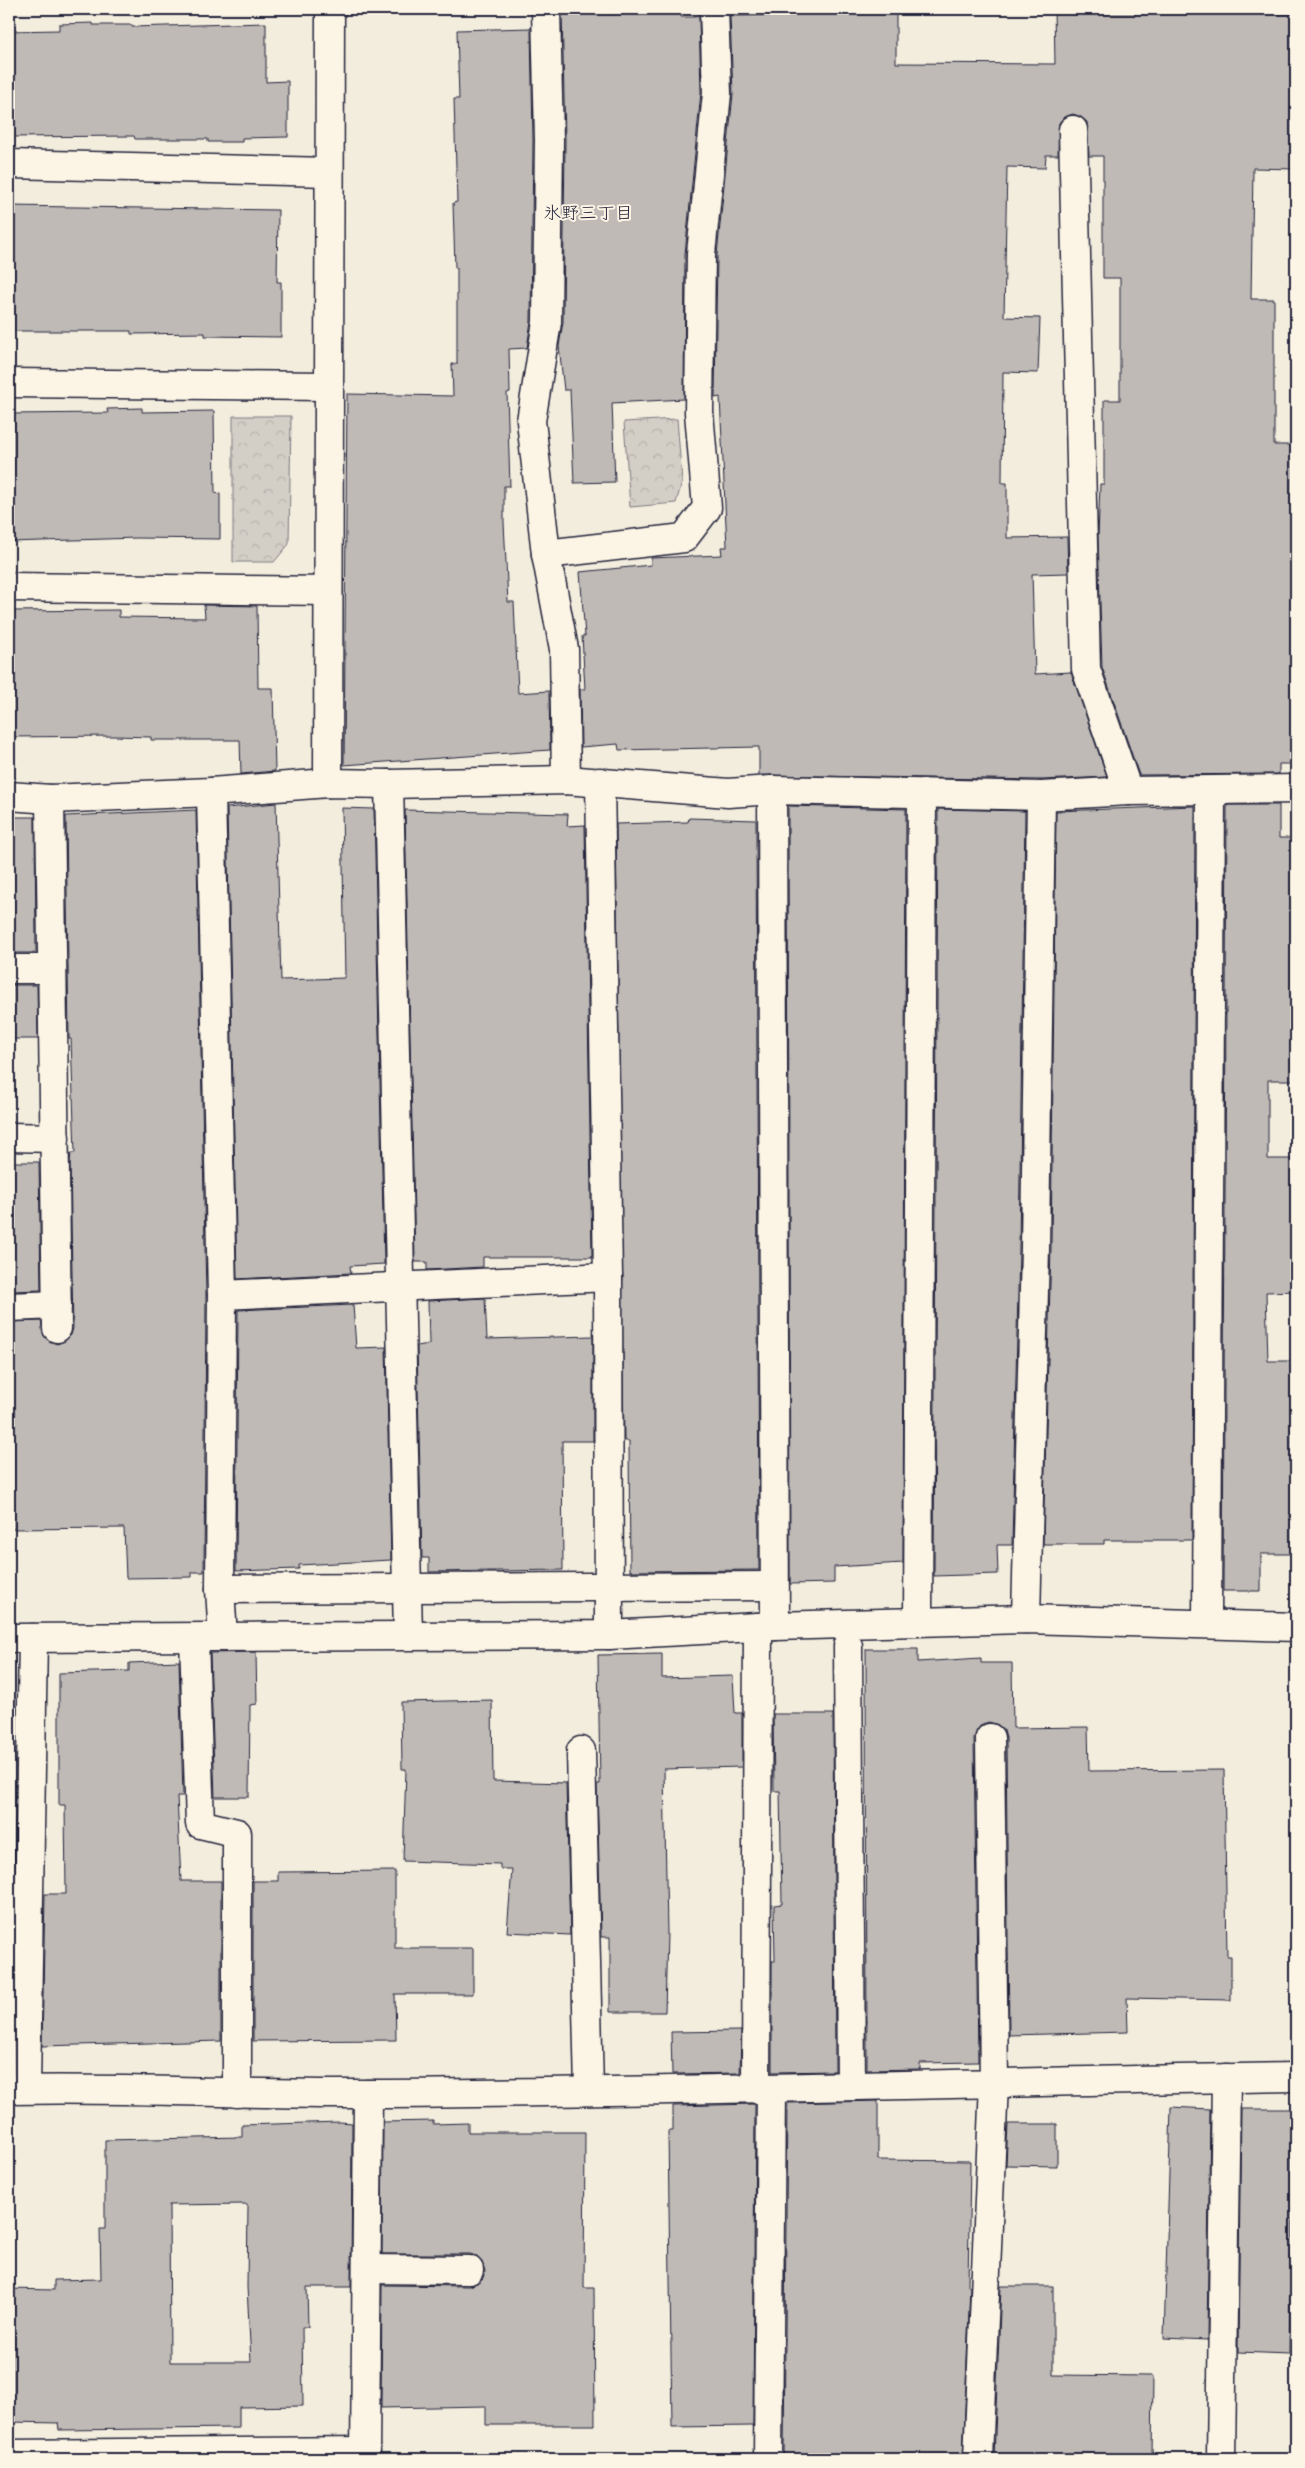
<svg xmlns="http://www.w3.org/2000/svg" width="1305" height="2468" viewBox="0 0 1305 2468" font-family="'Architects Daughter','Klee One',sans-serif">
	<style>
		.park { fill: url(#park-crowns); stroke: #7b7880 }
		.building { fill: #bfbab6; stroke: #22223b; fill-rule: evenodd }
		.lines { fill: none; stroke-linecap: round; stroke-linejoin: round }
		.minor-casing { stroke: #22223b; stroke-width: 31 }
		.minor { stroke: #fcf5e5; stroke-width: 28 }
		.labels { text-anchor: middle; stroke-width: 4; stroke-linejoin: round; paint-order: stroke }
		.neighbourhood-label { font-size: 18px; fill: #22223b; stroke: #fcf5e5 }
	</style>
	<defs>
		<pattern id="park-crowns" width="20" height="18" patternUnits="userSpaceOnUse" patternTransform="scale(1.25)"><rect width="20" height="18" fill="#d4cfc6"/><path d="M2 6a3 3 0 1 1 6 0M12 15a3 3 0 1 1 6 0" fill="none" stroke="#b6b1ab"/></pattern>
	</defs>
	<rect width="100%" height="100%" fill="#f3edde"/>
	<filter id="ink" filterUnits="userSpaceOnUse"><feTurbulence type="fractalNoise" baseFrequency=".02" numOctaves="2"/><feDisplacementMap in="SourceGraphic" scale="10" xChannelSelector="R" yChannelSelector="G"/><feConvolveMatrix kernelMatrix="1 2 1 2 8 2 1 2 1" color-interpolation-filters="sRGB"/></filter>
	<g filter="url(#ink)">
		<!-- park -->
		<g class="park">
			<polygon points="233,416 291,416 289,544 274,562 233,562"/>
			<polygon points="677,419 682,482 676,503 630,507 624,422"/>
		</g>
		<!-- building -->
		<g class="building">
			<polygon points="607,9 607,14 681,11 681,17 699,17 701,92 685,254 684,399 612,403 615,482 574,483 570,390 564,390 559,346 563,322 565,140 562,10"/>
			<polygon points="789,9 896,9 896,63 1055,64 1054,9 1197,9 1197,12 1296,14 1296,169 1253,168 1251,299 1274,299 1274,445 1296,445 1296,764 1279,764 1279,774 1139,775 1102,667 1098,537 1100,484 1104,484 1104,400 1120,400 1120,278 1103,278 1103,156 1089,156 1087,122 1081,117 1073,114 1064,117 1059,123 1058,155 1046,155 1045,168 1007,167 1004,317 1040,318 1038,373 1003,372 1002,483 1007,483 1007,538 1067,537 1068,573 1032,574 1035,674 1071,672 1107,777 1041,780 759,775 759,747 619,750 618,744 581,747 580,689 585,689 582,636 585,636 580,572 651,565 651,558 722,555 721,547 727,547 720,397 715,398 717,255 733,94 730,16 789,15"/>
			<polygon points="93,23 93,25 132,25 132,27 266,23 266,82 288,81 288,137 242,138 242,142 208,142 208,139 135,139 134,136 9,137 9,31 59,30 59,24"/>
			<polygon points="531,28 533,140 531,321 527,348 509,349 510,392 507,393 510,486 504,486 504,523 508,602 514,602 518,693 549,691 550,750 344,765 347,394 453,396 452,364 457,364 457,268 455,268 453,203 457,202 454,99 459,99 457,30"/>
			<polygon points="9,206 278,210 277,282 281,282 281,337 205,336 205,333 131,334 131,331 9,331"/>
			<polygon points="142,408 142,412 214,411 215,493 220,494 220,539 137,538 9,542 9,414 108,413 107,409"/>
			<polygon points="204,605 257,606 258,688 273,688 275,771 241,774 240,740 151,740 151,737 114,736 9,737 9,611 119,610 119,617 205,618"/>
			<polygon points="276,803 281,980 345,978 342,808 374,809 384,1264 350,1266 351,1273 237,1279 227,808"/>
			<polygon points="1227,805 1279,805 1279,838 1296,838 1296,1080 1268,1080 1268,1159 1296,1159 1296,1291 1266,1292 1268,1361 1296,1361 1296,1554 1261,1554 1261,1591 1223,1591"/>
			<polygon points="788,806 906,809 903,1563 834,1567 834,1583 790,1584"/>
			<polygon points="1195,806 1192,1540 1104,1540 1104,1544 1043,1544 1051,1248 1056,811"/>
			<polygon points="938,809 1025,811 1019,1248 1012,1545 997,1545 998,1574 934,1576"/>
			<polygon points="196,810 206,1295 204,1572 192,1572 192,1577 126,1578 124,1528 9,1529 9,1322 41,1321 44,1336 49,1341 57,1344 65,1341 71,1335 73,1328 70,1162 71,1153 75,1153 71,1039 69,1039 66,816"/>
			<polygon points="405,810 568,814 567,826 585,825 592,1257 483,1257 483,1267 427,1270 427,1262 415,1262"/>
			<polygon points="9,817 35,817 36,953 9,953"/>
			<polygon points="689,818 756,820 759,1570 630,1571 629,1441 624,1441 616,824 688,822"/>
			<polygon points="9,985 37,985 38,1039 9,1039"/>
			<polygon points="9,1162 39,1162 41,1290 9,1291"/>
			<polygon points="485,1298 487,1339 593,1336 593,1441 562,1441 563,1570 429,1572 429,1558 422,1558 417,1346 429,1344 428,1301"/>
			<polygon points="353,1305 356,1348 386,1347 391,1560 299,1565 299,1569 236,1571 238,1310"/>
			<polygon points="866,1649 918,1649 918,1662 981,1658 981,1663 1012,1663 1013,1728 1088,1727 1089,1771 1224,1770 1227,1956 1231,1956 1231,2000 1127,1998 1128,2032 1009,2035 1006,1738 1004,1730 998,1725 989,1722 982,1724 977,1730 974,1738 978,2062 920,2063 920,2069 867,2070"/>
			<polygon points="256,1652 257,1704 250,1705 249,1797 215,1797 210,1653"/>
			<polygon points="662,1654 662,1678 733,1676 735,1713 742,1713 742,1767 664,1769 667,1933 665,2012 610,2012 610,1937 601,1937 597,1784 600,1784 598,1655"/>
			<polygon points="179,1661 183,1796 177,1796 181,1881 221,1881 221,2041 42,2046 45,1894 66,1894 65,1805 59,1805 59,1673 129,1671 129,1663"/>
			<polygon points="492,1700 493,1781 566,1783 570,1935 507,1932 512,1869 500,1869 500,1864 403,1861 406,1769 402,1769 401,1702"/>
			<polygon points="773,1714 833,1714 835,2071 772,2072 772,1961 775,1961 774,1905 782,1904 780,1791 774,1791"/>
			<polygon points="395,1871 395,1948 473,1948 473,1994 395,1994 396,2040 253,2041 253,1881 278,1881 278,1872"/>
			<polygon points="741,2031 740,2073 672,2074 671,2032"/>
			<polygon points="878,2101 878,2160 970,2161 968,2286 970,2286 963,2459 784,2459 787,2103"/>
			<polygon points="755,2104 753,2426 672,2427 668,2131 673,2131 673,2106"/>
			<polygon points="1171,2107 1210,2109 1207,2340 1164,2338"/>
			<polygon points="1241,2109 1292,2109 1293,2256 1291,2256 1289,2354 1238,2352"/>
			<polygon points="433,2121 433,2124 468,2123 468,2132 585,2132 584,2288 594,2288 595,2425 486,2425 486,2406 381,2408 382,2285 469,2286 477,2283 483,2278 485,2271 482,2262 476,2256 470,2254 382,2254 383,2122"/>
			<path d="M340,2122L352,2123L351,2287H307L308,2327H302L303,2406L239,2407V2428L59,2430L58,2423L9,2422V2289L54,2290V2280L101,2279L100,2229H105V2140L242,2137V2125ZM245,2204L248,2206L247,2287L251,2362H170L169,2205Z"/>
			<polygon points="1008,2124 1057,2124 1057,2166 1006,2165"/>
			<polygon points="1001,2286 1053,2286 1053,2375 1153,2376 1152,2459 994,2459"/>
		</g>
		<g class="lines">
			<!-- minor casing -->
			<g class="minor-casing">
				<g id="minor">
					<polyline points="546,9 549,140 547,322 531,421 546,554 564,649 566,780"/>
					<polyline points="1073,130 1086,669 1128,791"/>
					<polyline points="9,164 329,172"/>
					<polyline points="9,383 328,386"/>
					<polyline points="546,554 684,538 707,508 699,412 701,254 717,93 714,9"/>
					<polyline points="9,587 328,591"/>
					<polyline points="600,782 608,1277 609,1635"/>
					<polyline points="328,783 330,9"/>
					<polyline points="389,784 408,1635"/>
					<polyline points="772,790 775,1626"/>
					<polyline points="211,792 222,1295 220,1589 223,1637"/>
					<polyline points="9,796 50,799 211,792 328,783 389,784 566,780 728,793 772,790 1041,796 1128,791 1296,789"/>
					<polyline points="50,799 57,1328"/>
					<polyline points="9,969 52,969"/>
					<polyline points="9,1137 55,1138"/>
					<polyline points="222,1295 608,1277"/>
					<polyline points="9,1307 57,1305"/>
					<polyline points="220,1589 773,1586"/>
					<polyline points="1026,1619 1035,1248 1041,796"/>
					<polyline points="918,1621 922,794"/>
					<polyline points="1207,1623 1211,791"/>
					<polyline points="9,1638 609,1635 775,1626 1026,1619 1296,1627"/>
					<polyline points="194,1638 200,1824 237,1833 237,2093"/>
					<polyline points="848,1646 851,2085"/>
					<polyline points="581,1751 589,2091"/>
					<polyline points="26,2089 33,1638"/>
					<polyline points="756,2089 758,1627"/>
					<path d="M9,2090C129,2087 250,2095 371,2094C680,2092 988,2082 1296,2077"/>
					<polyline points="367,2269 469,2270"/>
					<polyline points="9,2454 366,2451"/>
					<polyline points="365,2459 368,2094"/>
					<polyline points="768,2459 771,2089"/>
					<polyline points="978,2459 994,2083 990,1738"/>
					<polyline points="1221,2459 1226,2078"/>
				</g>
			</g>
			<!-- minor -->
			<use href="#minor" class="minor"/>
		</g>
	</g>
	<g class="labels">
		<!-- neighbourhood labels -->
		<g class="neighbourhood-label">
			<text x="588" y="219">氷野三丁目</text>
		</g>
	</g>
	<!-- margin -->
	<rect width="1305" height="2468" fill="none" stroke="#fcf5e5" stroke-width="30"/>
	<rect x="15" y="15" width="1275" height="2438" fill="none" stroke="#22223b" stroke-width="2" filter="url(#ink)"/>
</svg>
